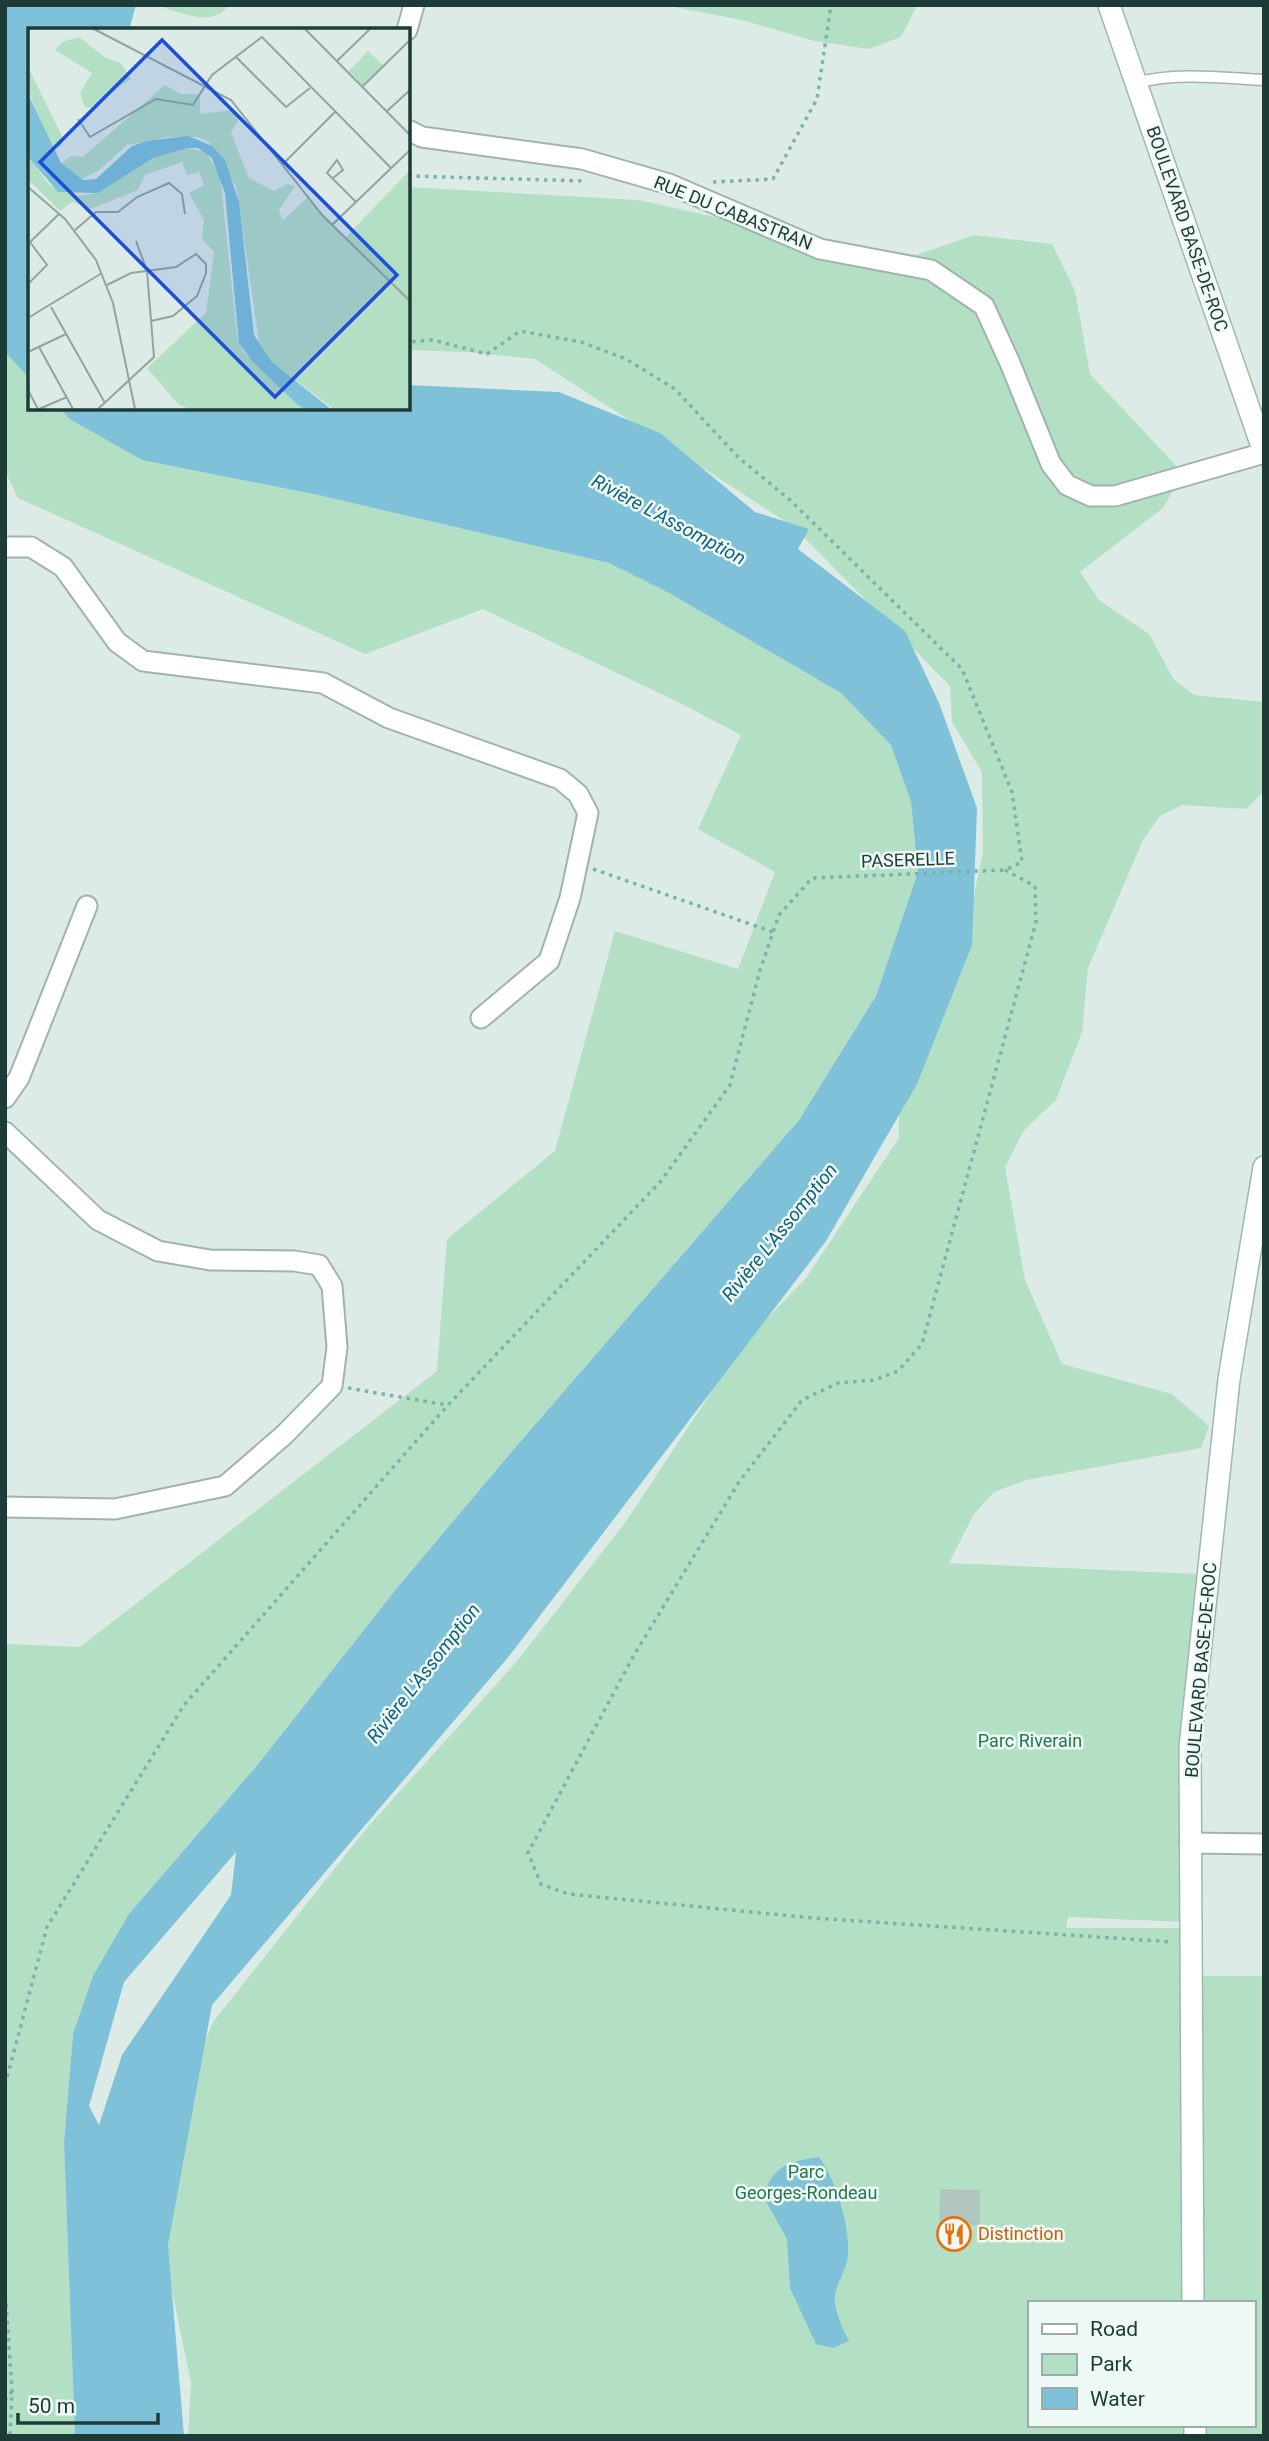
<svg xmlns="http://www.w3.org/2000/svg" width="1269" height="2441" viewBox="0 0 1269 2441" font-family="Roboto,sans-serif">
	<style>
		.green { fill: #b3dfc4 }
		.water { fill: #7ec1d8; fill-rule: evenodd }
		.building { fill: #b2c6c0; stroke: #afc5be; stroke-width: 2 }
		.lines { fill: none; stroke-linecap: round; stroke-linejoin: round }
		.lane-casing { stroke: #a0b3ae; stroke-width: 13 }
		.street-casing { stroke: #a0b3ae; stroke-width: 23 }
		.secondary-casing { stroke: #9bb8b1; stroke-width: 24 }
		.path { stroke: #7ab3a7; stroke-width: 3.5; stroke-dasharray: 3.5 5; stroke-linecap: butt }
		.lane { stroke: #fff; stroke-width: 10 }
		.street { stroke: #fff; stroke-width: 19 }
		.secondary { stroke: #fff; stroke-width: 21 }
		.labels { text-anchor: middle; stroke-width: 5; stroke-linejoin: round; paint-order: stroke }
		.street-label { font-size: 18px; fill: #1d3c37; stroke: #eef8f4 }
		.park-label { font-size: 18px; fill: #23784c; stroke: #eef8f4 }
		.food-label { font-size: 18px; fill: #c56008; stroke: #eef8f4; text-anchor: start }
		.water-label { font-size: 19px; font-style: italic; fill: #11617e; stroke: #eef8f4 }
		.inset-road { fill: none; stroke: #90a5a0; stroke-width: 2 }
		.view { fill: #1d4ed8; fill-opacity: 0.15; stroke: #1d4ed8; stroke-width: 3.5 }
		.inset-edge { fill: none; stroke: #1d3c37; stroke-width: 3.5 }
	</style>
	<rect width="100%" height="100%" fill="#ddebe6"/>
	<!-- green -->
	<g class="green">
		<path d="M156,5H229C211,29 180,12 156,5Z"/>
		<polygon points="664,5 917,5 901,37 869,49 814,41 742,20"/>
		<polygon points="408,187 638,200 905,259 974,235 1052,244 1075,291 1090,374 1183,473 1163,508 1080,572 1099,600 1149,634 1174,680 1194,695 1264,702 1264,791 1246,809 1182,805 1160,816 1143,840 1088,968 1082,1032 1056,1100 1024,1130 1005,1167 1025,1280 1062,1364 1172,1394 1209,1426 1201,1448 1026,1480 994,1492 974,1514 949,1563 1199,1574 1185,1922 1068,1917 1066,1928 1184,1928 1186,2303 1029,2303 1029,2425 1186,2425 1186,2436 188,2436 191,2383 166,2260 179,2106 213,2022 366,1829 518,1660 627,1520 743,1344 806,1278 899,1138 899,1101 959,968 983,852 982,772 952,722 950,686 794,527 535,359 467,352 408,350"/>
		<polygon points="5,352 30,379 30,408 59,408 71,420 142,460 318,495 609,563 669,593 841,693 891,745 911,802 918,872 876,996 799,1120 514,1449 397,1588 259,1763 129,1914 73,2034 64,2143 75,2436 5,2436 5,1644 80,1647 437,1371 447,1239 555,1151 615,931 738,969 775,872 698,829 741,735 678,702 483,609 365,654 18,498 5,471"/>
		<polygon points="1198,1976 1264,1976 1264,2436 1197,2436 1197,2425 1253,2425 1253,2303 1197,2303"/>
	</g>
	<!-- water -->
	<g class="water">
		<polygon points="5,5 136,5 129,30 30,30 30,379 5,352"/>
		<path d="M408,385L559,392L660,433L755,512L809,529L798,549L905,631L939,703L977,808L972,945L917,1084L826,1241L510,1655L212,2005L168,2245L184,2436H75L64,2143L73,2034L93,1976L129,1914L259,1763L397,1588L514,1449L799,1120L876,996L918,872L911,802L891,745L841,693L669,593L609,563L318,495L142,460L71,420L59,408H408ZM236,1852L231,1895L122,2055L99,2125L89,2106L124,1982Z"/>
		<path d="M819,2157C836,2180 850,2226 848,2254C847,2267 840,2278 836,2290C831,2306 842,2327 849,2341L833,2348L816,2344L790,2288L787,2239L763,2196C774,2165 788,2162 819,2157Z"/>
	</g>
	<!-- building -->
	<polygon class="building" points="941,2190 979,2191 979,2224 963,2224 963,2240 940,2240"/>
	<g class="lines">
		<!-- lane casing -->
		<g class="lane-casing">
			<path id="lane" d="M1136,83C1177,72 1221,78 1264,80"/>
		</g>
		<!-- street casing -->
		<g class="street-casing">
			<g id="street">
				<polyline points="407,30 414,5"/>
				<polyline points="408,130 422,137 582,159 669,184 820,249 931,270 984,306 1010,363 1051,464 1067,485 1091,496 1115,496 1264,453"/>
				<polyline points="5,547 31,547 63,567 117,642 143,661 323,683 389,718 560,779 578,794 588,813 570,898 549,961 481,1018"/>
				<polyline points="5,1098 19,1078 87,906"/>
				<polyline points="5,1132 98,1220 158,1251 210,1260 294,1261 319,1265 332,1286 337,1347 332,1386 284,1435 225,1486 115,1509 5,1507"/>
				<polyline points="1190,1843 1264,1844"/>
			</g>
		</g>
		<!-- secondary casing -->
		<g class="secondary-casing">
			<g id="secondary">
				<polyline points="1109,5 1264,452"/>
				<polyline points="1193,2303 1190,1747 1229,1379 1264,1167"/>
				<polyline points="1195,2425 1195,2436"/>
			</g>
		</g>
		<!-- path -->
		<g class="path">
			<polyline points="408,176 586,181"/>
			<polyline points="713,182 773,179 817,99 831,5"/>
			<polyline points="593,869 773,932"/>
			<polyline points="1005,870 1035,886 1036,922 922,1344 898,1371 875,1380 838,1383 802,1400 739,1482 634,1655 528,1853 541,1884 568,1894 813,1918 1173,1942"/>
			<polyline points="348,1388 447,1405"/>
			<polyline points="5,2085 47,1927 184,1705 448,1405 661,1181 730,1085 760,970 779,915 812,878 1005,870 1022,862 1012,792 962,669 790,500 738,457 675,389 626,359 581,342 520,331 487,354 433,340 408,342"/>
			<polyline points="5,2287 12,2391 10,2436"/>
			<polyline points="5,2401 12,2391"/>
		</g>
		<!-- lane -->
		<use href="#lane" class="lane"/>
		<!-- street -->
		<use href="#street" class="street"/>
		<!-- secondary -->
		<use href="#secondary" class="secondary"/>
	</g>
	<!-- icons -->
	<defs>
		<g id="restaurant-ring" transform="scale(1.75)"><circle r="9.5" fill="#eef8f4" stroke="#e8710a" stroke-width="1.5"/><path d="M-5-6h1v4h1v-4h1v4h1v-4h1v5L-1.5 .5V6h-2V.5L-5-1ZM5-6V6H3V1.5H1.5Q1.5-4 5-6Z" fill="#e8710a"/></g>
	</defs>
	<g fill-rule="evenodd">
		<use href="#restaurant-ring" x="954" y="2234"/>
	</g>
	<g class="labels">
		<!-- street labels -->
		<g class="street-label">
			<text transform="translate(733 213) rotate(22)" y="6">RUE DU CABASTRAN</text>
			<text transform="translate(1187 229) rotate(71)" y="6">BOULEVARD BASE-DE-ROC</text>
			<text transform="translate(908 860) rotate(-2)" y="6">PASERELLE</text>
			<text transform="translate(1201 1670) rotate(-85)" y="6">BOULEVARD BASE-DE-ROC</text>
		</g>
		<!-- park labels -->
		<g class="park-label">
			<text x="1030" y="1747">Parc Riverain</text>
			<text x="806" y="2178">Parc<tspan x="806" dy="21">Georges-Rondeau</tspan></text>
		</g>
		<!-- food labels -->
		<g class="food-label">
			<text x="978" y="2240">Distinction</text>
		</g>
		<!-- water labels -->
		<g class="water-label">
			<text transform="translate(669 519) rotate(28)" y="7">Rivière L'Assomption</text>
			<text transform="translate(779 1232) rotate(-51)" y="7">Rivière L'Assomption</text>
			<text transform="translate(423 1673) rotate(-52)" y="7">Rivière L'Assomption</text>
		</g>
	</g>
	<!-- overview -->
	<g transform="translate(28 28)">
		<rect width="382" height="382" fill="#ddebe6"/>
		<path d="M51,9L78,30L93,35L103,51L62,80L57,79L52,65L64,45L27,22L34,14ZM340,23L355,37L334,57L321,43ZM0,39L34,108V117L25,122L0,63ZM137,57L153,66H172V86L205,82L210,92L203,105L221,150L246,163L259,156L267,158L251,182L254,193L279,170L318,209L381,143V381H306L246,336L232,320L208,158L181,114L170,109H140L99,117L71,142L54,151H47L33,136L43,128L55,129ZM160,120L177,124L192,146L209,306L215,323L277,381H161L150,376L119,340L178,285L186,224L174,211L176,192L161,165L176,157L171,144L159,147L154,134L117,147L110,162L62,181L44,174L32,183L0,151V127L21,157L48,168L70,165L125,130Z" fill="#b3dfc4"/>
		<path d="M0,66L33,135L55,152L68,151L104,118L118,113L160,108L184,118L197,132L211,174L226,307L244,334L303,381H277L270,377L225,334L211,315L197,165L184,130L170,120H160L125,130L70,165L30,164L1,130Z" fill="#7ec1d8"/>
		<path class="inset-road" d="M64,0L203,72L295,188L382,273M276,0L382,107M207,28L258,79L282,60M309,33L343,0M334,59L382,12M358,84L382,62M50,91L62,109L128,71L165,77L184,47L234,9L363,140M254,137L307,84M305,150L315,142L309,132L299,145L328,174M0,159L37,191L68,232L85,275L107,381M304,197L382,122M47,202L68,184H90L109,169L141,155L154,166L157,186M0,216L31,186M0,256L19,237L2,214M79,257L103,245L148,239L168,226L178,236V245L169,268L145,288L123,293M23,279L77,375M0,290L74,245M11,319L45,381M0,324L38,306M0,362L10,381M11,381L39,369M70,381L126,329L119,243L108,213"/>
		<path class="view" d="M134,12L369,247L247,369L12,134Z"/>
		<rect width="382" height="382" class="inset-edge"/>
	</g>
	<!-- border -->
	<rect width="1269" height="2441" fill="none" stroke="#1d3c37" stroke-width="14"/>
	<!-- legend -->
	<rect x="1028" y="2301" width="228" height="126" fill="#eef8f4" stroke="#9aada8" stroke-width="2"/>
	<rect x="1042" y="2324" width="35" height="10" fill="#ffffff" stroke="#9aada8" stroke-width="2"/>
	<text x="1090" y="2336" font-size="21" fill="#1d3c37">Road</text>
	<rect x="1042" y="2354" width="35" height="21" fill="#b3dfc4" stroke="#9aada8" stroke-width="2"/>
	<text x="1090" y="2371" font-size="21" fill="#1d3c37">Park</text>
	<rect x="1042" y="2388" width="35" height="21" fill="#7ec1d8" stroke="#9aada8" stroke-width="2"/>
	<text x="1090" y="2406" font-size="21" fill="#1d3c37">Water</text>
	<!-- scale -->
	<path d="M18 2413v10h140v-10" fill="none" stroke="#1d3c37" stroke-width="3.5"/>
	<text x="28" y="2413" font-size="21" fill="#1d3c37" stroke="#eef8f4" stroke-width="5" paint-order="stroke">50 m</text>
</svg>
